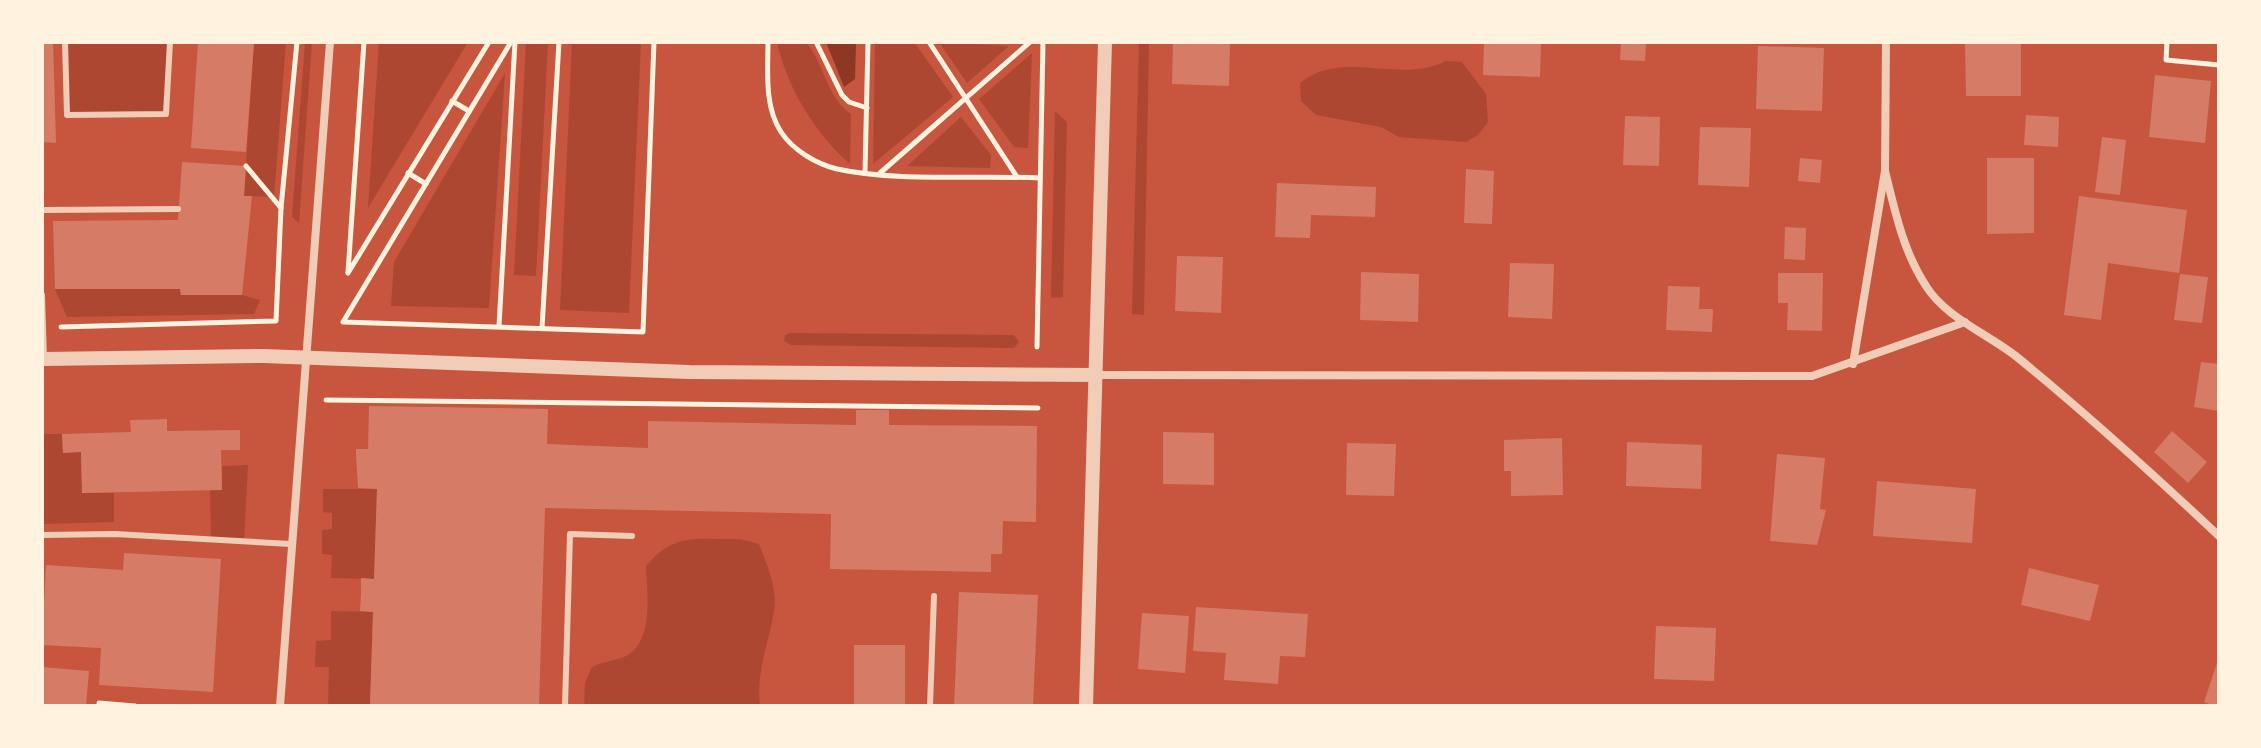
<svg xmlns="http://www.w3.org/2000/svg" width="2261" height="748" viewBox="0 0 2261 748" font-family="'Roboto Serif',serif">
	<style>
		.green { fill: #ae4732 }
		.water { fill: #8f3625 }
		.building { fill: #d67c66 }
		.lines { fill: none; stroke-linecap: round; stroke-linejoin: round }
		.path { stroke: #fff3e0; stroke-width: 5 }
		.service { stroke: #f1ccb7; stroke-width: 6 }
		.minor { stroke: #f1ccb7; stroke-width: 8 }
		.tertiary { stroke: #f1ccb7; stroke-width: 14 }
	</style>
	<rect width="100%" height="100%" fill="#c8553d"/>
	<!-- green -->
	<g class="green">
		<polygon points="254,42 286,42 274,197 244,196"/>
		<polygon points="305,42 312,42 299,223 292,217"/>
		<polygon points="379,42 468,42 368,208"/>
		<polygon points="526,42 548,42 536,276 514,275"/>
		<polygon points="572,42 641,42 629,313 560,310"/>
		<path d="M777,42H806C825,65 826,97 851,114L850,164C815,133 787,88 777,42Z"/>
		<polygon points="875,42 914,42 953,97 873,164"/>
		<polygon points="939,42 1009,46 967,83"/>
		<polygon points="1139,42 1149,42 1144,315 1132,314"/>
		<polygon points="65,44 170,44 166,114 67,115"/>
		<polygon points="1032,53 1028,148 1014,147 979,99"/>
		<path d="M1446,61L1462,62L1486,94L1488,122L1478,135L1466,142L1399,137L1381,127L1316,115L1301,101L1300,83C1342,48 1400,85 1446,61Z"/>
		<polygon points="505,73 489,308 391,306 394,262"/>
		<polygon points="1055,111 1067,122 1063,297 1051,298"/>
		<polygon points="961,117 991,155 990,168 907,166"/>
		<polygon points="55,289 180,289 181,295 242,295 260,300 254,314 67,317"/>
		<polygon points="790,333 1014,335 1019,342 1014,348 791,345 784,341 785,335"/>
		<polygon points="42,434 62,434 63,452 81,452 82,493 114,493 114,522 42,524"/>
		<polygon points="248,465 244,542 211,540 210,490 222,490 222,466"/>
		<polygon points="323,489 377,489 374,579 331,578 332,555 322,554 322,530 332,529 332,513 323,512"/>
		<path d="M740,539L759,544C767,565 778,589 774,612C768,645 756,672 760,706H584L585,683L592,667C603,661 618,661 628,655C654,639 647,591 646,566C675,531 698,540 740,539Z"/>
		<polygon points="331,611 373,612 370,706 328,706 329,667 315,667 316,641 331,640"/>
	</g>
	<!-- water -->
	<polygon class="water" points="826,42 856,42 855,79 844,87"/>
	<!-- building -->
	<g class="building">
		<polygon points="42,42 53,42 56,143 42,142"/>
		<polygon points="198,42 254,42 246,152 191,148"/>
		<polygon points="1173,42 1230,42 1229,86 1172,84"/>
		<polygon points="1484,42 1541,42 1540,77 1483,75"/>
		<polygon points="1621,42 1646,42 1645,61 1620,60"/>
		<polygon points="1965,42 2021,42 2021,96 1966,96"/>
		<polygon points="1758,46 1824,48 1822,111 1756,109"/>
		<polygon points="2155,75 2211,81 2205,143 2149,137"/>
		<polygon points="2026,115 2059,117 2058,147 2024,145"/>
		<polygon points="1625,116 1660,117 1659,166 1623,165"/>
		<polygon points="1700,127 1751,128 1749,187 1698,185"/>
		<polygon points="2102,137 2126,140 2120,195 2095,192"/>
		<polygon points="1800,158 1822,160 1820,183 1798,181"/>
		<polygon points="1987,158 2034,158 2034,233 1987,234"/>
		<polygon points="182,162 246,166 244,196 252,196 242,295 181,295 180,289 55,289 53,221 178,220"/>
		<polygon points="1466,169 1494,171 1492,224 1464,223"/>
		<polygon points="1277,183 1376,187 1375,217 1311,215 1310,238 1275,237"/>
		<polygon points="2079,196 2187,210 2179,273 2108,263 2101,320 2064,315"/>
		<polygon points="1785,227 1806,228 1805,260 1784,259"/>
		<polygon points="1177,256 1223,257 1221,313 1175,311"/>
		<polygon points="1510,263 1554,264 1552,319 1508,317"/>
		<polygon points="1361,272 1419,274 1418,322 1360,320"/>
		<polygon points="1778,273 1823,273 1822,331 1787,330 1788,303 1778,303"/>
		<polygon points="2180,274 2208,277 2202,323 2174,320"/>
		<polygon points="1668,286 1700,287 1699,309 1713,309 1712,332 1666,330"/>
		<polygon points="2201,362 2219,364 2219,411 2194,407"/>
		<polygon points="369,406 548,409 547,444 648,448 648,421 856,425 856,410 889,410 889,425 1037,426 1036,522 1003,521 1002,554 991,554 991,572 830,569 831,514 545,508 539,706 370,706 373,612 360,611 361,594 361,578 374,579 377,489 358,488 356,454 356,449 368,449"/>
		<polygon points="167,419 167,431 240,430 240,450 221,450 222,490 82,493 81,452 63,453 62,434 131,432 130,420"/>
		<polygon points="2172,431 2207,462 2188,483 2154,452"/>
		<polygon points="1163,432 1214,433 1214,485 1163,484"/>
		<polygon points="1562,438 1563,495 1511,496 1511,471 1504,471 1504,440"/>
		<polygon points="1627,442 1702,445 1701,489 1626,486"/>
		<polygon points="1347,443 1396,444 1394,496 1346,495"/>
		<polygon points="1777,454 1825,458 1820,509 1826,510 1817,545 1770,541"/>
		<polygon points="1877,481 1976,489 1972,543 1873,536"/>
		<polygon points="124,553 221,559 213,692 99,685 101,648 42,645 46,565 123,570"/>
		<polygon points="2029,568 2099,585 2090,621 2021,605"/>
		<polygon points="959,592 1038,595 1033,706 954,706"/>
		<polygon points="1196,607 1308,614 1305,657 1280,656 1278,684 1224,680 1226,653 1193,651"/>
		<polygon points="1142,613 1189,616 1185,673 1138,669"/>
		<polygon points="1656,626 1716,628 1714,681 1654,679"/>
		<rect x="854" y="645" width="51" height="61"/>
		<polygon points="2219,657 2219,706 2215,706 2204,702"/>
		<polygon points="42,667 89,671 86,706 42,706"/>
	</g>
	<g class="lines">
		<!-- path -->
		<g class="path">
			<polyline points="511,42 343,322 643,332 654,42"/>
			<path d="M768,42C768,71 764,106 781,132C793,150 816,164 837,169C897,182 977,175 1040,178"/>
			<polyline points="816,42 842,95 849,102 867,108"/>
			<polyline points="929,42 1017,177"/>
			<polyline points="2167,42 2166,60 2219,65"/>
			<polyline points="452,101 469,111"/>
			<polyline points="246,166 281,208"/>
			<polyline points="865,172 868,42"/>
			<polyline points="408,173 426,184"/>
			<polyline points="880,173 1030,42"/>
			<polyline points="348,272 364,42"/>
			<polyline points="348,273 489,42"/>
			<polyline points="499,326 515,42"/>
			<polyline points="61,327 276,321 281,208 297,42"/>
			<polyline points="542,328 559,42"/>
			<polyline points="1037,347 1043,42"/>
			<polyline points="326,400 1038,408"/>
			<polyline points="99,703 135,706"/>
		</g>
		<!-- service -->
		<g class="service">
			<polyline points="65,42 67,115 166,114 170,42"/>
			<polyline points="42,210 178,209"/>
			<polyline points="42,295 44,359"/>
			<polyline points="42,535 115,534 291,544"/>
			<polyline points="565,706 570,534 632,536"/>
			<polyline points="930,706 934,596"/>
		</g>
		<!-- minor -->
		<g class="minor">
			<path d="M1885,171C1895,211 1903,251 1926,286C1946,318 1988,334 2017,357C2087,414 2153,474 2219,536"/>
			<polyline points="1853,364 1885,171 1886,42"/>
			<polyline points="1097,375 1812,376 1965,322"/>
			<polyline points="280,706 330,42"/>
		</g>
		<!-- tertiary -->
		<g class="tertiary">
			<polyline points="42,359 263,356 689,372 1097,375"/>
			<polyline points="1086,706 1105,42"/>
		</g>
	</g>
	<!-- border -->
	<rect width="2261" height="748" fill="none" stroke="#fff3e0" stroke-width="88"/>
</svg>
